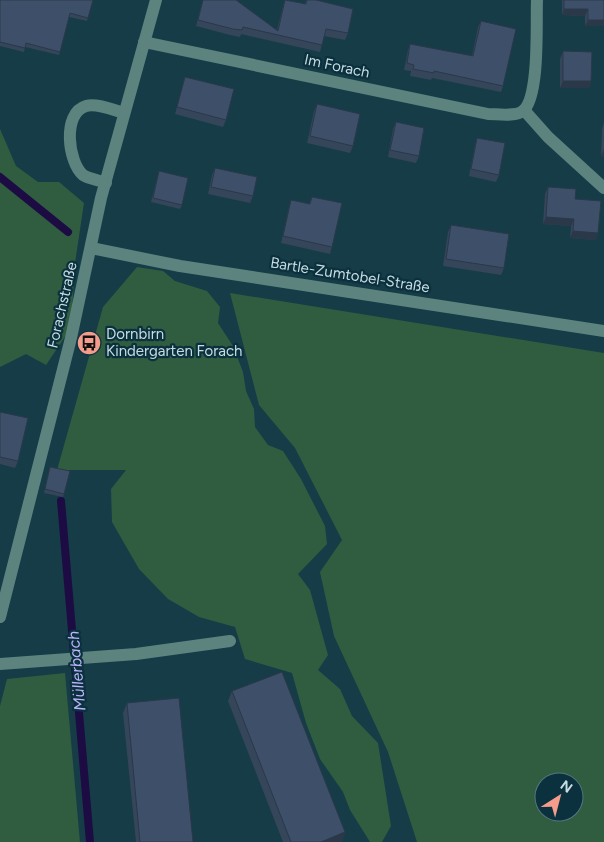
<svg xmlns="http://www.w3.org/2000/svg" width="604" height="842" viewBox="0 0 604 842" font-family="Figtree,sans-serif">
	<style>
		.green { fill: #305c3f; fill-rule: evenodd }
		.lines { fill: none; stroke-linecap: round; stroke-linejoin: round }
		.stream { stroke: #1c0c43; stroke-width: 8 }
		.minor { stroke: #5d837f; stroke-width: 12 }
		.wall { fill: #35455a }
		.shaded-wall { fill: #2b384a }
		.building { fill: #3e5069; stroke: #2b384a }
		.labels { text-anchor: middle; stroke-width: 4.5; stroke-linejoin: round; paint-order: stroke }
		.street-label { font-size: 15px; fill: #c8dce3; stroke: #0a313d }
		.poi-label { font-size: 15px; fill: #c8dce3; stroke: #0a313d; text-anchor: start }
		.water-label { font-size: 16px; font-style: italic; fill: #bdb4fc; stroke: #0a313d }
	</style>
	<rect width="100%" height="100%" fill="#163c47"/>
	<!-- green -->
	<g class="green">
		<polygon points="0,129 16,166 38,182 59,182 84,203 75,263 71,328 46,365 26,354 0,367"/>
		<polygon points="137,267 163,271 175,281 207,291 220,307 218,323 233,346 243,372 246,391 254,409 255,427 268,445 283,451 301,479 325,526 327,544 298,574 310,590 328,655 318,670 340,689 352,716 378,743 391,826 382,842 370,842 350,810 343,792 320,759 306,723 292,673 245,659 235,627 199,617 168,599 139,569 112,522 111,489 126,470 57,470 103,307"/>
		<path d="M230,293L604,353V842H417L388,752L334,636L320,572L342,540L295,448L259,405ZM544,782H574V812H544Z"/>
		<polygon points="65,673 80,842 0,842 0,706 7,679"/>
	</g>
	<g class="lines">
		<!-- stream -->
		<g class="stream">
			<polyline points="0,177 68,232"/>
			<polyline points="61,501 90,842"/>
		</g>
		<!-- minor -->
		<g class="minor">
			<path d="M144,42L488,114C498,114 515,117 523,111C540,97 536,22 537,0"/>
			<polyline points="524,110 548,137 604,188"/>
			<path d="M106,183C99,180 89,179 83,175C68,162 62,113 86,106C97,103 113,110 124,113"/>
			<polyline points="91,248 180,266 604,331"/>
			<polyline points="0,617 71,338 101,198 156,0"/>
			<polyline points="0,664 136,654 230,641"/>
		</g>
	</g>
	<!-- wall -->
	<g class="wall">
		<polygon points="0,0 93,0 87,21 69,17 59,55 25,47 24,52 0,46"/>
		<polygon points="203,0 236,0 277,30 283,6 285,0 305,4 306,0 348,33 345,40 324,36 320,52 241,34 240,37 230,35 196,26"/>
		<polygon points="562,0 604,0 585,26 585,16 562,15"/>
		<polygon points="481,21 503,86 501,92 432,78 431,80 410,76 411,71 404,70 408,50 410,44 472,56 478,27"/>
		<polygon points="563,51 591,81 589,88 560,88 560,59"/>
		<polygon points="185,77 226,120 223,127 175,114"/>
		<polygon points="317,104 353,146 350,153 307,143 314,111"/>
		<polygon points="396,122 419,156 416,163 388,157 393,129"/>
		<polygon points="604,122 604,157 601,156 602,129"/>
		<polygon points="477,138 499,175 496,182 469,176 475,145"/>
		<polygon points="215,168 253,196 250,203 208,194 212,175"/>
		<polygon points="159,171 182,205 180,209 151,202"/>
		<polygon points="548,187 575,199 598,233 596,240 570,238 571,226 543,224 545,194"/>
		<polygon points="312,197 332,247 330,254 281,243 289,207 291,200 309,204"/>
		<polygon points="451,225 504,268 501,275 443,266 448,232"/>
		<polygon points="0,412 18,461 15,468 0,464"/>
		<polygon points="50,467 64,494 63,497 44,493"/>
		<polygon points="232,691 345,832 342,842 283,842 228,701"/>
		<polygon points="127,703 193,842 136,842 123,713"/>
	</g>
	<!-- shaded-wall -->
	<g class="shaded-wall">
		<polygon points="564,9 588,9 585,16 562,15"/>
		<polygon points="588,20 604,20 604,26 585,26"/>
		<polygon points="563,81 591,81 589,88 560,88"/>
		<polygon points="604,149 604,157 601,156"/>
		<polygon points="546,217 574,219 571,226 543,224"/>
		<polygon points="573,231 598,233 596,240 570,238"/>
		<polygon points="345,832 342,842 321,842"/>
	</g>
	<!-- building -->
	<g class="building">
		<polygon points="0,0 93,0 88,18 70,13 60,52 26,43 25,48 0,42"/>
		<polygon points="203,0 236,0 278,31 285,0 306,4 307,0 316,0 353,9 348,33 326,29 322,45 243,27 242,30 233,29 198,20"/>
		<polygon points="564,0 604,0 604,20 588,20 588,9 564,9"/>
		<polygon points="481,21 516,29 503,86 434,71 434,73 413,69 414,65 407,63 410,44 473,56"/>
		<polygon points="563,51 592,52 591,81 563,81"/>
		<polygon points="185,77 234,89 226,120 177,107"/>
		<polygon points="317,104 360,114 353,146 310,136"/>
		<polygon points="396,122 424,128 419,156 390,150"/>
		<polygon points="477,138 505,143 499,175 471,169"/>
		<polygon points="215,168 257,177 253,196 211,187"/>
		<polygon points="159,171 188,178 182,205 153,198"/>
		<polygon points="548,187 576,189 575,199 601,201 598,233 573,231 574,219 546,217"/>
		<polygon points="312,197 342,203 332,247 283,236 291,200 310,204"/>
		<polygon points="451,225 509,234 504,268 446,259"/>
		<polygon points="0,412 28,418 18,461 0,457"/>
		<polygon points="50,467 70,471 64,494 45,489"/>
		<polygon points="282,672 345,832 321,842 291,842 232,691"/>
		<polygon points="179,698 193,842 140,842 127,703"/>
	</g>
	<!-- icons -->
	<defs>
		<g id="bus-disc" transform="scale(1.25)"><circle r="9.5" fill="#f49d8c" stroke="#0a313d"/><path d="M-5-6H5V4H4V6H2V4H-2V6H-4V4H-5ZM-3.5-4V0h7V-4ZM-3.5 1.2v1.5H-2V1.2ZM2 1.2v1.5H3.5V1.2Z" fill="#111"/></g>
	</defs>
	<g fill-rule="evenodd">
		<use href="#bus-disc" x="89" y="343"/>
	</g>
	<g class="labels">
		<!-- street labels -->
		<g class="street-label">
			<text transform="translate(337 66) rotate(12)" y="5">Im Forach</text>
			<text transform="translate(350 275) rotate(9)" y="5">Bartle-Zumtobel-Straße</text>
			<text transform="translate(62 305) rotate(-77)" y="5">Forachstraße</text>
		</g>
		<!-- poi labels -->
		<g class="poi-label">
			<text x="106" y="339">Dornbirn<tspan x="106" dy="17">Kindergarten Forach</tspan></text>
		</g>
		<!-- water labels -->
		<g class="water-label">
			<text transform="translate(76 671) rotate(-95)" y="6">Müllerbach</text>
		</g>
	</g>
	<!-- north arrow -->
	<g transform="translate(559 797) rotate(36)"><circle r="24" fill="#0a313d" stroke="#56757f"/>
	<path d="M0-4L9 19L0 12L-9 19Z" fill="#f49d8c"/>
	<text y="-8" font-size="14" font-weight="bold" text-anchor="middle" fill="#c8dce3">N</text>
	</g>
</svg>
